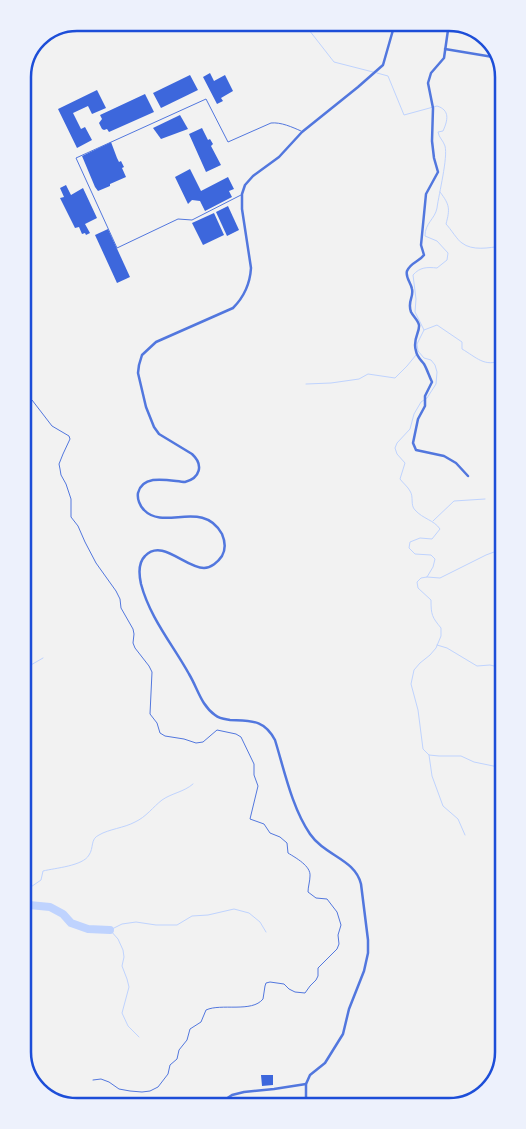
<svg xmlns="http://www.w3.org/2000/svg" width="526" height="1129" viewBox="0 0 526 1129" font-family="Barlow,sans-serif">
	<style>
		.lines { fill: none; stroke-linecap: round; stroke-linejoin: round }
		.stream { stroke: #bfd3fe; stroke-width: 1 }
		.river { stroke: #bfd3fe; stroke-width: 8 }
		.building { fill: #3d67dc }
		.service { stroke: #5277de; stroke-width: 1 }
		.minor { stroke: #5277de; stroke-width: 2.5 }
		.rim { fill: none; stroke: #1d4ed8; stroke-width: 2.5 }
	</style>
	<rect width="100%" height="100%" fill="#f2f2f2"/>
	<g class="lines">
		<!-- stream -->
		<g class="stream">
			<polyline points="306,23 309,30 334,62 373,72"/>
			<path d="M377,73L388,76L404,115L437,106C450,110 448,120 443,131L438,132C439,138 443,140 445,146C448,158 439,193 437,208C435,219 425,223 425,236L437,241L448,253L447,260L437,268C427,267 420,267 413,275L416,299L415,312L424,330L417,344L418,351L424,358L431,360L435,365L437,372L436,384L427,398L421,402L414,414L410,429L397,443L395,448L397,454L405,463L400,479C403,483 408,487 410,491C414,497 410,505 415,510C423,519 434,520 440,529L432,539L420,538L410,542L409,548L415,554L431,555L435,559L433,567L427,577L421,578L417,582L418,588L431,600C431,615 432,617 441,628V636L436,648L430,655L420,663L414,670L411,684L418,710L423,749L429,755L439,756H461L474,762L503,768"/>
			<path d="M440,192C450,205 450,209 446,224C450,228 458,241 462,243C472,251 489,248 501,246"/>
			<path d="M424,330L437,325L462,342V349C476,357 485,368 501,360"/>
			<polyline points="306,384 331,383 359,379 368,374 395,378 407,366 416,355"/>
			<polyline points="433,521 454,501 485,499"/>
			<polyline points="427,577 440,578 486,555 502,549"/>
			<polyline points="437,645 447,648 477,666 490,665 502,668"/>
			<polyline points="24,669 43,658"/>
			<polyline points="429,755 432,776 443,806 458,819 465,835"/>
			<path d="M25,891L41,880L43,871C55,868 83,866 89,855C94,848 90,839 99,835C109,829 124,828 135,822C146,817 153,807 162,800C172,793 184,792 193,784"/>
			<polyline points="139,1037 128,1026 122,1013 129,987 127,979 122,966 124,957 123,950 118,939 110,930 122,924 136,922 156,925 177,925 192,916 208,915 234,909 249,913 260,922 266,932"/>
		</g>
		<!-- river -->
		<polyline class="river" points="25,904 29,905 50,907 63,914 71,923 88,929 110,930"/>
	</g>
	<!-- building -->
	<g class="building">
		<polygon points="210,73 214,81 225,75 233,91 221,98 223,101 217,104 203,77"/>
		<polygon points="190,75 198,90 161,108 153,93"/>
		<polygon points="97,90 106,108 92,114 88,106 73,113 81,129 85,127 92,140 77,148 58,109"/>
		<polygon points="145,94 154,112 109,132 107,129 104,130 102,129 99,123 102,119 100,115"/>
		<polygon points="180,115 188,129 161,139 153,128"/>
		<polygon points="202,128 208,140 210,139 213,144 211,146 221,165 206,172 189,134"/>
		<polygon points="111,142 117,158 119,162 121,161 124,167 122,168 126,177 110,184 110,186 98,191 95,187 82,156"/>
		<polygon points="190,169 201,191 228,177 234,189 229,191 232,197 205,211 200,201 192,200 188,204 175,177"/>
		<polygon points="66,185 71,195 83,188 97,218 85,224 90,233 86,235 85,233 82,234 79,227 75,228 60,198 64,197 60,188"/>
		<polygon points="228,206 239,230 227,236 216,212"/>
		<polygon points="214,213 224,235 203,245 192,223"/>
		<polygon points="108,229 130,277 117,283 95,235"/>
		<polygon points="261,1075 273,1075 273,1085 262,1086"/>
	</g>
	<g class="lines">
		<!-- service -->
		<g class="service">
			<path d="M241,195L192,220L178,219L117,248L76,158L206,99L228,142L271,123C281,122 292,127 301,131"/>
			<path d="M24,396L32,400L52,426L69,436L70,439L63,454L59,464L60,469L61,475L66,484L71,499V517L78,526L85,542L96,563L116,591L120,599L121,608L133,629L134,634L133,643L135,648L149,666L152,672L150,714L157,723L160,733L165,736L184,739L196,743L203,742L217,730L236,734L241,737L254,764V775L258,786L250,819L264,824L270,833L280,837L287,843L288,853C296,858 311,866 310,876C310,881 308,887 308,892L316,898L327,899L337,912L341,925L338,935L339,944L337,949L318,968V976L316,980L310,986L305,993L295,992L289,989L284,984L270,982L266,983L265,986L263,999C252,1013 221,1003 206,1010L201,1022L190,1029L187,1040L179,1050L177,1059L170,1065L168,1074L158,1087L150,1091L142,1092L130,1091L119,1089L109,1082L101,1079L93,1080"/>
		</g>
		<!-- minor -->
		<g class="minor">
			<path d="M449,23L444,58L431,73L428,83L433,108L432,141L434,158L438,172L426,194L421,245L424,255C419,262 411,262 407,271C405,277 411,283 412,289C414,298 407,301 411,312C413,316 418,320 419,325C420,333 412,339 416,351C417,357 421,360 424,364C427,369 429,376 432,382L425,396V406L418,419L413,443L416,450L444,456L456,463L468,476"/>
			<polyline points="445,49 499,58"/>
			<polyline points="217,1105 232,1095 244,1092 274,1089 306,1084"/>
			<path d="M306,1105V1084L310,1075L325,1063L343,1034L349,1009L364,971L368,953V940L361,884C355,859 325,856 310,834C292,808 284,769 275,740C264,719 251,721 230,720C224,719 220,719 215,715C201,705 198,689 189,674C173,645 150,618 141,584C139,575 138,563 145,556C162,538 185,568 204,568C211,568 218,562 222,556C226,549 225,541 222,534C203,499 164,531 144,510C140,506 137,499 138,493C143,473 170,481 185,482C200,478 204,465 192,454L159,434L154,427L146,407L138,373L139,365L142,355L156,342L233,308C244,297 250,284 251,268L242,209V194L245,185L253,176L279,157L302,132L358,87L383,65L395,23"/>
		</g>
	</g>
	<!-- crop -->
	<path d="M0 0H526V1129H0ZM77 31H449A46 46 0 0 1 495 77V1052A46 46 0 0 1 449 1098H77A46 46 0 0 1 31 1052V77A46 46 0 0 1 77 31Z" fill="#edf1fc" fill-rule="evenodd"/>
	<path class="rim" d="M77 31H449A46 46 0 0 1 495 77V1052A46 46 0 0 1 449 1098H77A46 46 0 0 1 31 1052V77A46 46 0 0 1 77 31Z"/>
</svg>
